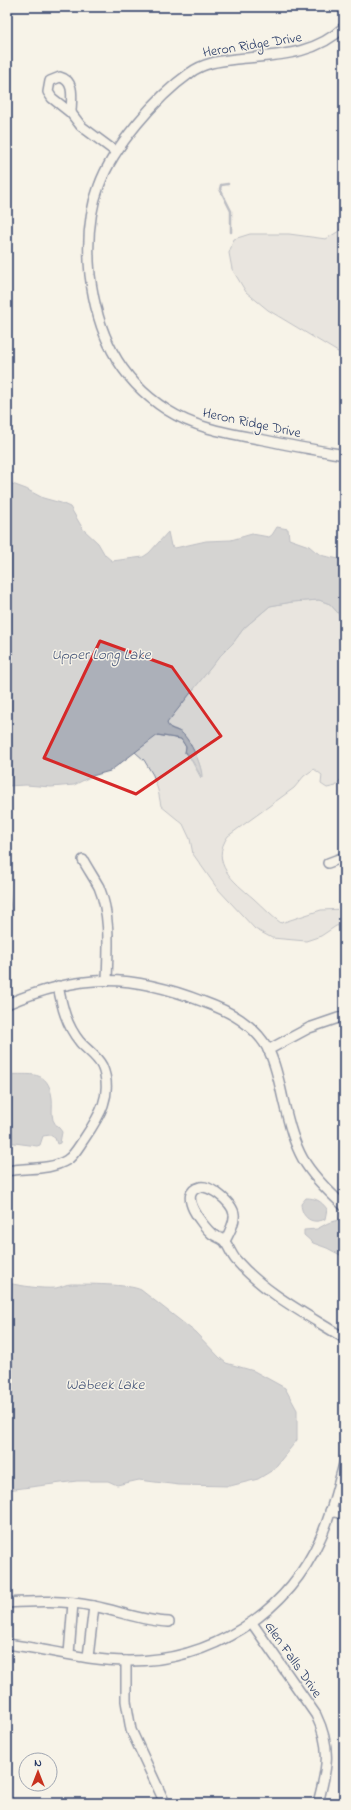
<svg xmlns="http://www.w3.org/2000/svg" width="351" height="1810" viewBox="0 0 351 1810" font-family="'Indie Flower',sans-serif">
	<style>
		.green { fill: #d7d6d4; stroke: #798299 }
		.water { fill: #acb0b9; stroke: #727c95 }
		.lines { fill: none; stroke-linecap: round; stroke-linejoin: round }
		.stream { stroke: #727c95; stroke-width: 2.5 }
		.minor-casing { stroke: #1b2f5e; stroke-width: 12 }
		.minor { stroke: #f7f3e8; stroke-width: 9 }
		.marked { fill: none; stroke: #d62828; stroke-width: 3; stroke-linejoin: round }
		.labels { text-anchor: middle; stroke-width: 3; stroke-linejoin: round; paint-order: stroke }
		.street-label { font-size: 14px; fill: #1b2f5e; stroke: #f7f3e8 }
		.water-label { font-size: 15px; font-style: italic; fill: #465679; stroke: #f7f3e8 }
	</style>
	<rect width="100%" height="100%" fill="#f7f3e8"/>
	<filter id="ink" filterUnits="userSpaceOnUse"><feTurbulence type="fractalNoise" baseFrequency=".025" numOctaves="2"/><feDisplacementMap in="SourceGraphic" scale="8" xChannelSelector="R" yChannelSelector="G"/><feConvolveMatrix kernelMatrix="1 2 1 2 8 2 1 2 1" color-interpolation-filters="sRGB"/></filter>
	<g filter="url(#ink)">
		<!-- green -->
		<g class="green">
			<polygon points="344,228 344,352 338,352 268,310 246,292 232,269 229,253 234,239 250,234 289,234 326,239"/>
			<path d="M319,600L330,604L344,620V783L340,780L336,786L327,788L321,784L322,775L314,769L304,776L294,788L228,836C209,863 234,882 253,898C263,907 271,916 281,923L321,910L344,909V925L336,926L321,936L306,941L272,938L255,929L217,888L193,854L190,839L183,824L161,806L158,790L153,775L144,760L135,752L156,735L181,739L186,747L185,753L190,758L201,778C204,768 189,738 180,732C176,729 171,729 167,725V722L220,656L233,643L244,628L270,606L292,602Z"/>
			<polygon points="7,877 11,909 7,930"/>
		</g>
		<!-- water -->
		<g class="water">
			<path d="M7,482L26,489L43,498L61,503L70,507L83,529L98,543L105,555L112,561L143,557L149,553L168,532L171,546L175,548L206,541L231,540L252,534L269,537L272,535L277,527L288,529L289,539L309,546L316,552L324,556L344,560V620L330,604L319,600L292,602L270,606L244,628L233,643L220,656L167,723C169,730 176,729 182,733C190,740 203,767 202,778L189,755L185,753L186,747L181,739L158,735L110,771L92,776L74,785L51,787L26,785L7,786Z"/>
			<path d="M7,1074C30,1076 48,1068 52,1098C53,1105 51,1113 53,1120C55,1125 60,1128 62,1132L60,1143L57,1144L55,1138L50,1135L43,1136L40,1145L37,1146L7,1142Z"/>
			<path d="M306,1198C316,1198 321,1201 327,1209L325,1219C312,1225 302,1218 301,1204Z"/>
			<polygon points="339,1220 344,1224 344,1257 327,1248 313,1243 304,1235 304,1230 317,1229 328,1223"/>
			<path d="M7,1283C23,1286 40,1289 56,1288C61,1287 66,1284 71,1284C85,1284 130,1284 141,1290L195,1332L220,1358L226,1363L254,1371L285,1388L297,1410V1440L273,1470L258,1479L230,1486L179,1485L139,1480L117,1485L108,1481H77L7,1490Z"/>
		</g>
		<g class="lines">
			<!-- stream -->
			<polyline class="stream" points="228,184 221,185 220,189 231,211 231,232"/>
			<!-- minor casing -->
			<g class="minor-casing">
				<g id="minor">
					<path d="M344,27C314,56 275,55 236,59C219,61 203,63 190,73C156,97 113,147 99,186C88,215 87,244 90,275C97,331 117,378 167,410C195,428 227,433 259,439C287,445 316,450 344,455"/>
					<path d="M60,77C76,81 71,100 71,113L52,98L48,92L50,81Z"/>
					<polyline points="71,113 81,126 116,152"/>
					<path d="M83,860C88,869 94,878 99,887C111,916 108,949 107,980"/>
					<polyline points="328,863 344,857"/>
					<path d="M7,1004C80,973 130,973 204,1002C229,1011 254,1024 268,1049C276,1064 279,1082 283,1099C296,1154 302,1167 344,1206"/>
					<polyline points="268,1050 309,1028 344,1016"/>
					<path d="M7,1171C26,1167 49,1171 67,1160C74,1156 79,1146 84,1139C99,1117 114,1094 102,1066C97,1056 87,1050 80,1042C66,1025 62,1006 58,986"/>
					<path d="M225,1241C237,1218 240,1210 217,1193C212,1190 207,1186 200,1187C176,1193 203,1226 212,1234C216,1237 222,1238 225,1242C229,1247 231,1254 236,1260C266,1294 306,1314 344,1338"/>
					<polyline points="330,1511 344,1514"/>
					<path d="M7,1603C36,1601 64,1600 93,1606C119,1611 142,1621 169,1622"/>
					<path d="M252,1623L316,1715C332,1748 327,1769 318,1803"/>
					<path d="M7,1644C47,1649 87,1661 127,1661C209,1662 286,1615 320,1539C331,1516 337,1489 344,1464"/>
					<polyline points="69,1654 73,1603"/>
					<polyline points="88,1657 94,1606"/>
					<polyline points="126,1661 126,1701 131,1730 165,1803"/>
				</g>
			</g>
			<!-- minor -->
			<use href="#minor" class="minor"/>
		</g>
	</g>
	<!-- marked area -->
	<path d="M0 0H351V1810H0ZM100,641L172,667L221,736L136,794L44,758Z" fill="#f7f3e8" fill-opacity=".55" fill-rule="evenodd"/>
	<path class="marked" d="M100,641L172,667L221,736L136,794L44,758Z"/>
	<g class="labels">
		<!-- street labels -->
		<g class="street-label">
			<text transform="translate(252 44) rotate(-9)" y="5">Heron Ridge Drive</text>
			<text transform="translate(252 422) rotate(12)" y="5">Heron Ridge Drive</text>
			<text transform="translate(294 1659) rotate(55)" y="5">Glen Falls Drive</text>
		</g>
		<!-- water labels -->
		<g class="water-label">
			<text x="101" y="659">Upper Long Lake</text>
			<text x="105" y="1389">Wabeek Lake</text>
		</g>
	</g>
	<!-- margin -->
	<rect width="351" height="1810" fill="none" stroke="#f7f3e8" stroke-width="24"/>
	<rect x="12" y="12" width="327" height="1786" fill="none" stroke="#1b2f5e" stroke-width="1.5" filter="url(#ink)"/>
	<!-- north arrow -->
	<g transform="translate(38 1772)"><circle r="19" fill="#f7f3e8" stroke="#9fa5b1"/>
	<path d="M0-3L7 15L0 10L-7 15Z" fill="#c8321e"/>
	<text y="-6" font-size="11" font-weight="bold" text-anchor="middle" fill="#1b2f5e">N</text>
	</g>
</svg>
